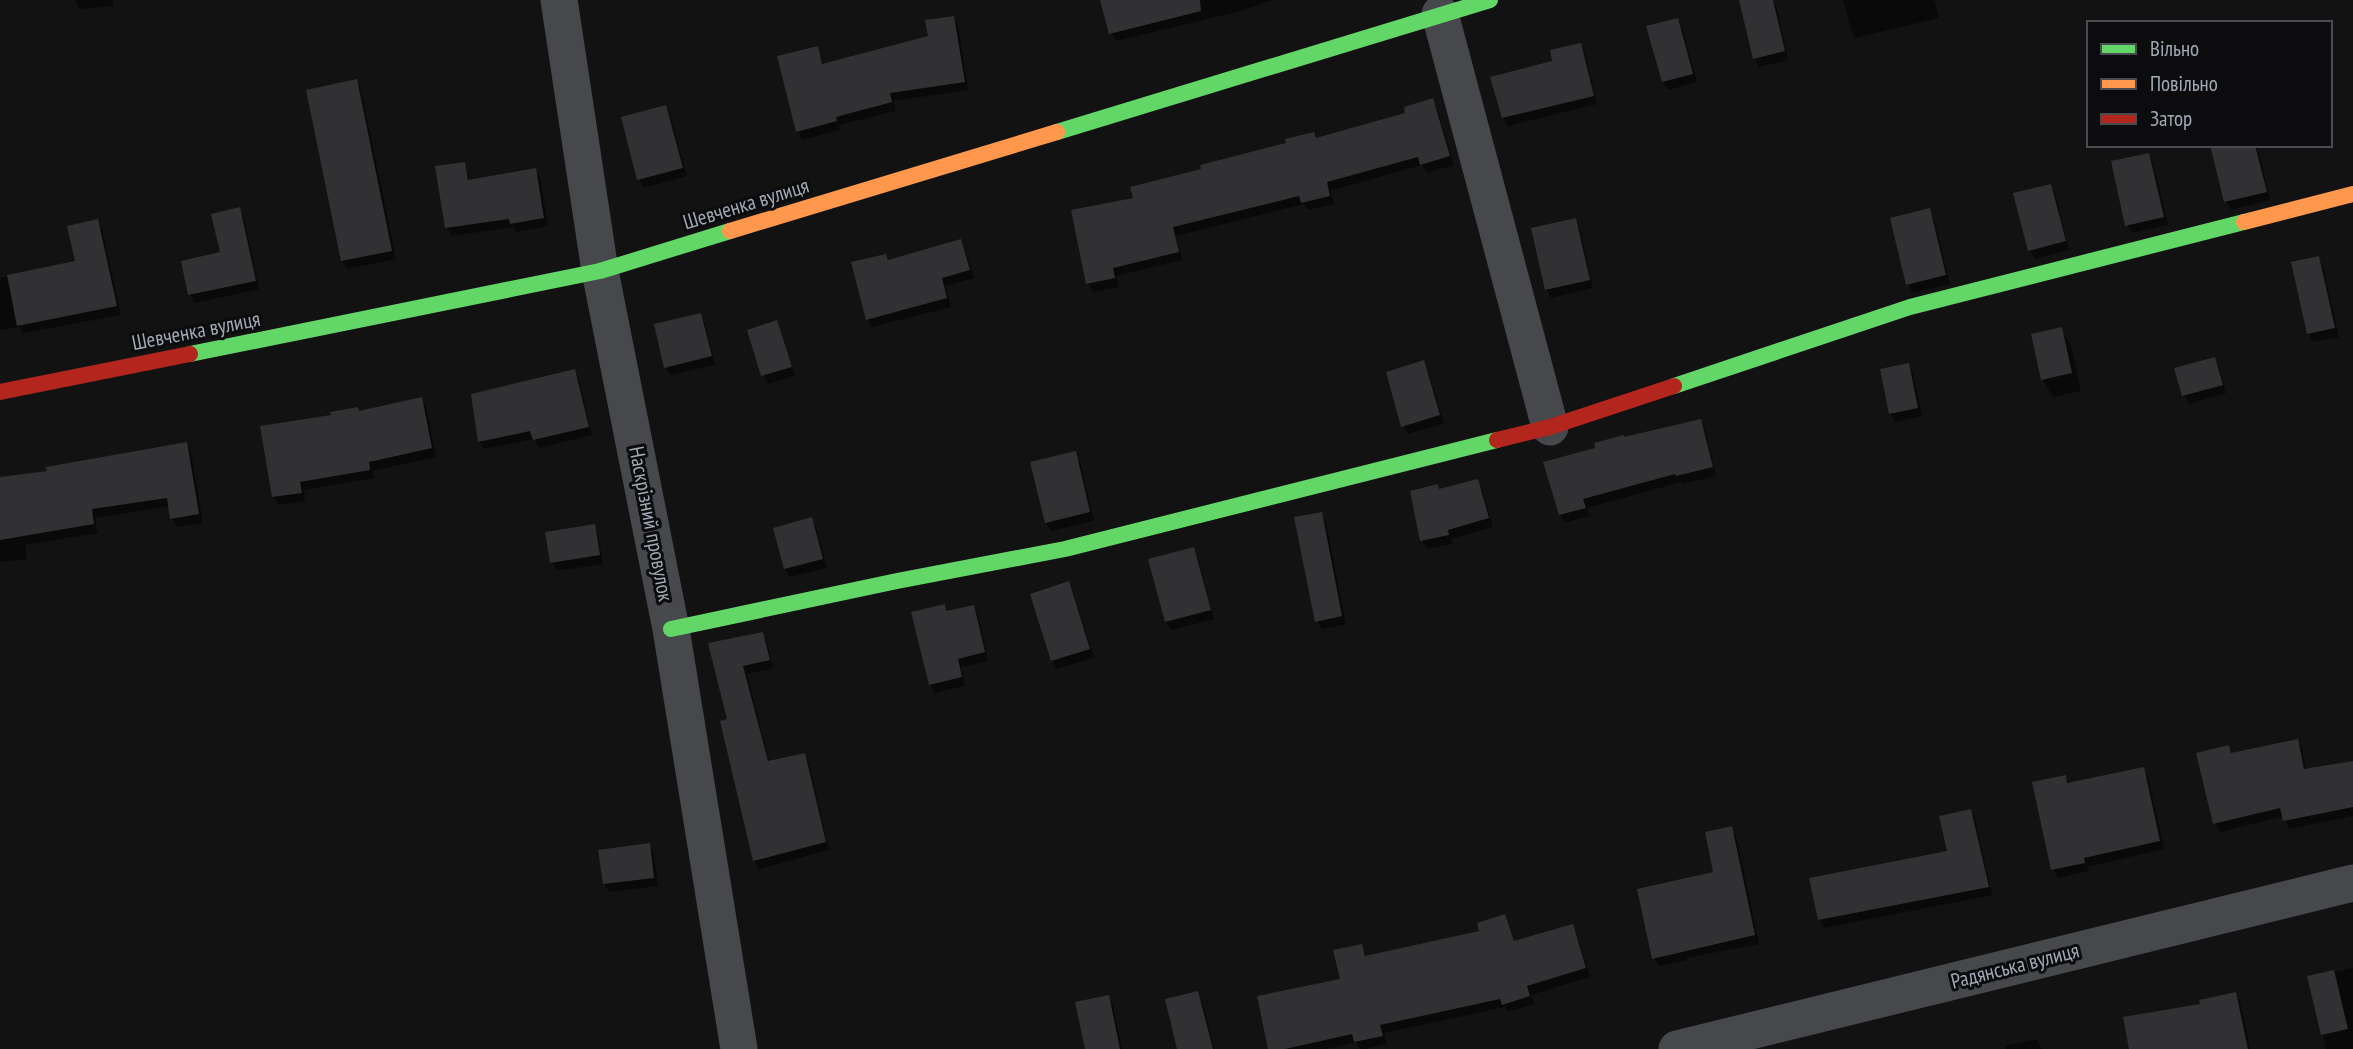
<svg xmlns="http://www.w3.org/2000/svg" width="2353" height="1049" viewBox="0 0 2353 1049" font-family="'PT Sans Narrow',sans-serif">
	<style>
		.shadow { fill: #0007 }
		.building { fill: #313133 }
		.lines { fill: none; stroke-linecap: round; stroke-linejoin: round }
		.street { stroke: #46484b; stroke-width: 37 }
		.fast { stroke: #63d668; stroke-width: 16 }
		.slow { stroke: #ff974d; stroke-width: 16 }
		.jam { stroke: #b3261e; stroke-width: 16 }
		.labels { text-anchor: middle; stroke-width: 6; stroke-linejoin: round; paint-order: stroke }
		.street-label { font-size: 21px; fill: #a1aab4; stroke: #0c0c0e }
	</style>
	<rect width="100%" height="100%" fill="#121212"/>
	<!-- shadow -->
	<g class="shadow">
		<polygon points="75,0 113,0 113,6 80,9"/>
		<polygon points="1102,0 1273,0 1241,11 1116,41 1111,33"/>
		<polygon points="1754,0 1773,0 1776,5 1788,60 1759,67 1754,58"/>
		<polygon points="1843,0 1934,0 1939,18 1855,38 1851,29"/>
		<polygon points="953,18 958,26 968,90 893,101 896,111 839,125 840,130 802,140 798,131 817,48 824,65 930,37"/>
		<polygon points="1677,20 1682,28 1697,82 1668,90 1663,82"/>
		<polygon points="1580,45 1585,54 1597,104 1508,126 1503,118"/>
		<polygon points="357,81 361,90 396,259 347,269 342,261 308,91"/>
		<polygon points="1432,100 1437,108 1454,165 1427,173 1422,165 1330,191 1334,204 1308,210 1304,204 1176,236 1182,260 1116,276 1119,287 1093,292 1088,284 1073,212 1135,200 1317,139 1408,114"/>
		<polygon points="666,107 670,116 687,176 644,188 639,179"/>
		<polygon points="2212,145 2257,145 2270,200 2231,210 2226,201"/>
		<polygon points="2149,155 2153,163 2168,225 2132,233 2127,225"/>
		<polygon points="464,164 470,181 535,170 540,178 548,226 516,232 513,227 452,236 447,228"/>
		<polygon points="2050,186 2055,194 2069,250 2035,259 2030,251 2016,195"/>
		<polygon points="239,209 244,218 259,289 195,303 190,294 222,254"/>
		<polygon points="1929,210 1934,219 1950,284 1913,293 1908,285 1892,219"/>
		<polygon points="1575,220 1580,229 1593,288 1551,298 1546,289"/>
		<polygon points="97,221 102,229 121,315 23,333 20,327 0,330 0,278 77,263"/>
		<polygon points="961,241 965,250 974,278 945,286 951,307 872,327 868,319 886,256 889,261"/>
		<polygon points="2319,258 2323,267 2339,337 2313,342 2309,334 2293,264"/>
		<polygon points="700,315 705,323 715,365 670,375 665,367"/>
		<polygon points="776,322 795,376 768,384 749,331"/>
		<polygon points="2061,329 2071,346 2081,391 2053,397 2043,380 2033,335"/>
		<polygon points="2214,359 2219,367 2226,393 2189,404 2184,395"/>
		<polygon points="1423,362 1428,371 1444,424 1408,434 1403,426"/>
		<polygon points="1908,365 1913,373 1922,416 1895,422 1890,414"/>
		<polygon points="574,371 579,380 592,435 539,448 534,439 484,449 479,441"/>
		<polygon points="421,399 426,407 436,457 372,471 374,478 304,490 305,501 278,505 273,496 360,412"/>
		<polygon points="1700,421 1705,429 1716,476 1682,484 1681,482 1587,508 1589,516 1565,523 1560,515 1597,449 1624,439"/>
		<polygon points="186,444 191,452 203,523 177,527 172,519 170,506 95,518 98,533 25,545 27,559 0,562 0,479 49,472"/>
		<polygon points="1075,453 1080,462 1094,521 1051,531 1046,523"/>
		<polygon points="1477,481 1482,489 1493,527 1451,539 1453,544 1427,549 1422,540 1438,486 1440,491"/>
		<polygon points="1321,514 1326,522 1346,625 1322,629 1317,621"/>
		<polygon points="811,519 816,527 827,568 790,577 785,569 775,529"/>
		<polygon points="594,526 598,535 603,564 557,571 552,563 547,534"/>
		<polygon points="1193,549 1198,558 1214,619 1171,630 1166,622 1150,560"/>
		<polygon points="1069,584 1073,592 1094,658 1057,669 1052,661 1032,595"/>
		<polygon points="944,606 947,612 974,607 978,615 988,661 961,667 965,686 935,693 930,684"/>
		<polygon points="762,634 767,642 773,668 747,674 769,762 804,755 809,763 829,850 759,869 754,860 729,720 710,645"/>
		<polygon points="2297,741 2302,749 2306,771 2353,762 2353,816 2289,829 2284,816 2220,832 2215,823 2228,747 2233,754"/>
		<polygon points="2143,769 2148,777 2164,849 2087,867 2088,871 2058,878 2053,869 2065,777 2069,784"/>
		<polygon points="1971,811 1975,819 1992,895 1824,928 1820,919 1949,853"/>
		<polygon points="1731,828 1736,836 1759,944 1687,958 1687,960 1659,966 1654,958 1715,873"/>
		<polygon points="649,845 654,854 658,886 609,892 604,883"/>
		<polygon points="1505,916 1515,942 1572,926 1577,935 1590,977 1531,995 1534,1004 1508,1012 1505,1007 1384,1033 1387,1044 1365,1049 1360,1049 1356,1042 1326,1049 1270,1049 1342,980 1361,946 1367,957 1481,932"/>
		<polygon points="2353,968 2353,1049 2326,1049 2309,977"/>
		<polygon points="1197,993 1202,1001 1214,1049 1179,1049"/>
		<polygon points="2235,994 2240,1002 2250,1049 2130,1049 2203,1006"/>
		<polygon points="1108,997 1113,1005 1122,1049 1087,1049"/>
		<polygon points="2037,1039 2042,1049 2006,1049 2005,1046"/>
	</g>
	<!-- building -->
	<g class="building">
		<polygon points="1100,0 1200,0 1201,11 1109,34"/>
		<polygon points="1739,0 1773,0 1785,51 1753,59"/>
		<polygon points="954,16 965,82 890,93 892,102 836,117 837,121 796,132 777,56 818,46 822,64 928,36 925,20"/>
		<polygon points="1678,18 1693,74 1662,82 1646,26"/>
		<polygon points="1581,43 1594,96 1502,118 1490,77 1552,61 1550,50"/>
		<polygon points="357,79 392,251 341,261 306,90"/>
		<polygon points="1433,98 1450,156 1420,165 1418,157 1327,182 1330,196 1301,203 1299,196 1173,227 1179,252 1113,268 1115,278 1086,284 1071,210 1133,198 1130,187 1201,169 1200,165 1286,143 1285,139 1314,132 1316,138 1405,113 1404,107"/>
		<polygon points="666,105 683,168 637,180 621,117"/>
		<polygon points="2210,145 2255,145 2267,192 2224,202"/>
		<polygon points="2149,153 2164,217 2125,226 2111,161"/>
		<polygon points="465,162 468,180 536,168 544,218 510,224 509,219 445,228 435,166"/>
		<polygon points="2051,184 2066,241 2028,251 2013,193"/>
		<polygon points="240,207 256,281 188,295 181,261 220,252 211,214"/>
		<polygon points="1930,208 1946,275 1906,285 1890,218"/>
		<polygon points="1576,218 1590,280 1545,290 1531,228"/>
		<polygon points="98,219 117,306 17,326 7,275 75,261 67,226"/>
		<polygon points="961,239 970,270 942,278 947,298 866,320 851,262 886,254 888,260"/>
		<polygon points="2319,256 2335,328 2307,334 2291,262"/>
		<polygon points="701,313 712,356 664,368 654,324"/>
		<polygon points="777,320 792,367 761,376 747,330"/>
		<polygon points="2062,327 2072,373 2041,380 2031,334"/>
		<polygon points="2215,357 2223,385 2182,396 2174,368"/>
		<polygon points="1424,360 1440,415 1401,427 1386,372"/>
		<polygon points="1909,363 1918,408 1889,414 1880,369"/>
		<polygon points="575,369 589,427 533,440 530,431 478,442 471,394"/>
		<polygon points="422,397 432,448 369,462 370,470 300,482 302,493 272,497 260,426 331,415 330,412 358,407 359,411"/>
		<polygon points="1701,419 1713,467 1676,476 1675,474 1583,499 1586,508 1559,515 1543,462 1595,448 1594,443 1624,435 1624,437"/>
		<polygon points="187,442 199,514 170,519 167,498 92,509 94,524 0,540 0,477 47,471 46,467"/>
		<polygon points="1076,451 1090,512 1045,523 1030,462"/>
		<polygon points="1478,479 1489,518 1448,530 1449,535 1420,541 1410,491 1438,484 1439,489"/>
		<polygon points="1322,512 1342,616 1315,622 1294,517"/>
		<polygon points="812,517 823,559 784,569 773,528"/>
		<polygon points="595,524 600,555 550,563 545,532"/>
		<polygon points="1194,547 1211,610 1165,622 1148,559"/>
		<polygon points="1069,581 1090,649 1051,661 1030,594"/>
		<polygon points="945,604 946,611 974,605 985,652 958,659 962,677 929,685 911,612"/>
		<polygon points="763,632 770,660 743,666 768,761 805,753 826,842 753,861 720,721 727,719 708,643"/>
		<polygon points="2298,739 2304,769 2353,761 2353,807 2283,821 2280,808 2213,824 2196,753 2229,745 2231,753"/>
		<polygon points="2144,767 2160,841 2084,858 2085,863 2051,870 2032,782 2066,775 2067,783"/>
		<polygon points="1971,809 1989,887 1818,920 1809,878 1947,851 1939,816"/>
		<polygon points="1732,826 1755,935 1652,959 1637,889 1713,872 1705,832"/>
		<polygon points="650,843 654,878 603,884 598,850"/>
		<polygon points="1505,914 1514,941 1573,924 1586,968 1527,986 1530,996 1502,1005 1500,999 1380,1025 1383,1036 1354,1042 1352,1034 1285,1049 1268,1049 1257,996 1340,979 1333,950 1362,944 1365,956 1479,931 1477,923"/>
		<polygon points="2334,970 2348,1029 2321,1035 2307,976"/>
		<polygon points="1198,991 1213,1049 1177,1049 1165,999"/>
		<polygon points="2236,992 2248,1049 2129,1049 2123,1017 2200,1004 2199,1000"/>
		<polygon points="1109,995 1120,1049 1085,1049 1075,1002"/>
	</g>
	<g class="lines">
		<!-- street -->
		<g class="street">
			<polyline points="559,0 600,271 671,629 739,1049"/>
			<polyline points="1440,14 1550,427"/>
			<polyline points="1677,1049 2353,883"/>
		</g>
		<!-- fast -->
		<g class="fast">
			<polyline points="1057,132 1490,0"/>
			<polyline points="190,354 600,271 730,231"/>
			<polyline points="1674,386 1910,307 2244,222"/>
			<polyline points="671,629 897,581 1065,549 1497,440"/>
		</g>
		<!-- slow -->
		<g class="slow">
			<polyline points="2244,222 2353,194"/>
			<polyline points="730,231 1057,132"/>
		</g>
		<!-- jam -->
		<g class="jam">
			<polyline points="0,392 190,354"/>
			<polyline points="1497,440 1550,427 1674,386"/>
		</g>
	</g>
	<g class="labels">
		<!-- street labels -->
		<g class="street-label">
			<text transform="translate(746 204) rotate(-17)" y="7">Шевченка вулиця</text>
			<text transform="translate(196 331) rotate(-11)" y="7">Шевченка вулиця</text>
			<text transform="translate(651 524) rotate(79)" y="7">Наскрізний провулок</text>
			<text transform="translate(2015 966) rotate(-14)" y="7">Радянська вулиця</text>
		</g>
	</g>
	<!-- legend -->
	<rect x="2087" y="21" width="245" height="126" fill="#0c0c0e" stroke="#484b50" stroke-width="2"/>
	<rect x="2101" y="44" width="35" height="10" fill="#63d668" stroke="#484b50" stroke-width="2"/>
	<text x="2150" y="56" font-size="21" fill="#a1aab4">Вільно</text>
	<rect x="2101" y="79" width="35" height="10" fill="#ff974d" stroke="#484b50" stroke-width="2"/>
	<text x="2150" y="91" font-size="21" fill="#a1aab4">Повільно</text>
	<rect x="2101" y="114" width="35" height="10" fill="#b3261e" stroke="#484b50" stroke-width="2"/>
	<text x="2150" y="126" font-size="21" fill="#a1aab4">Затор</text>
</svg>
